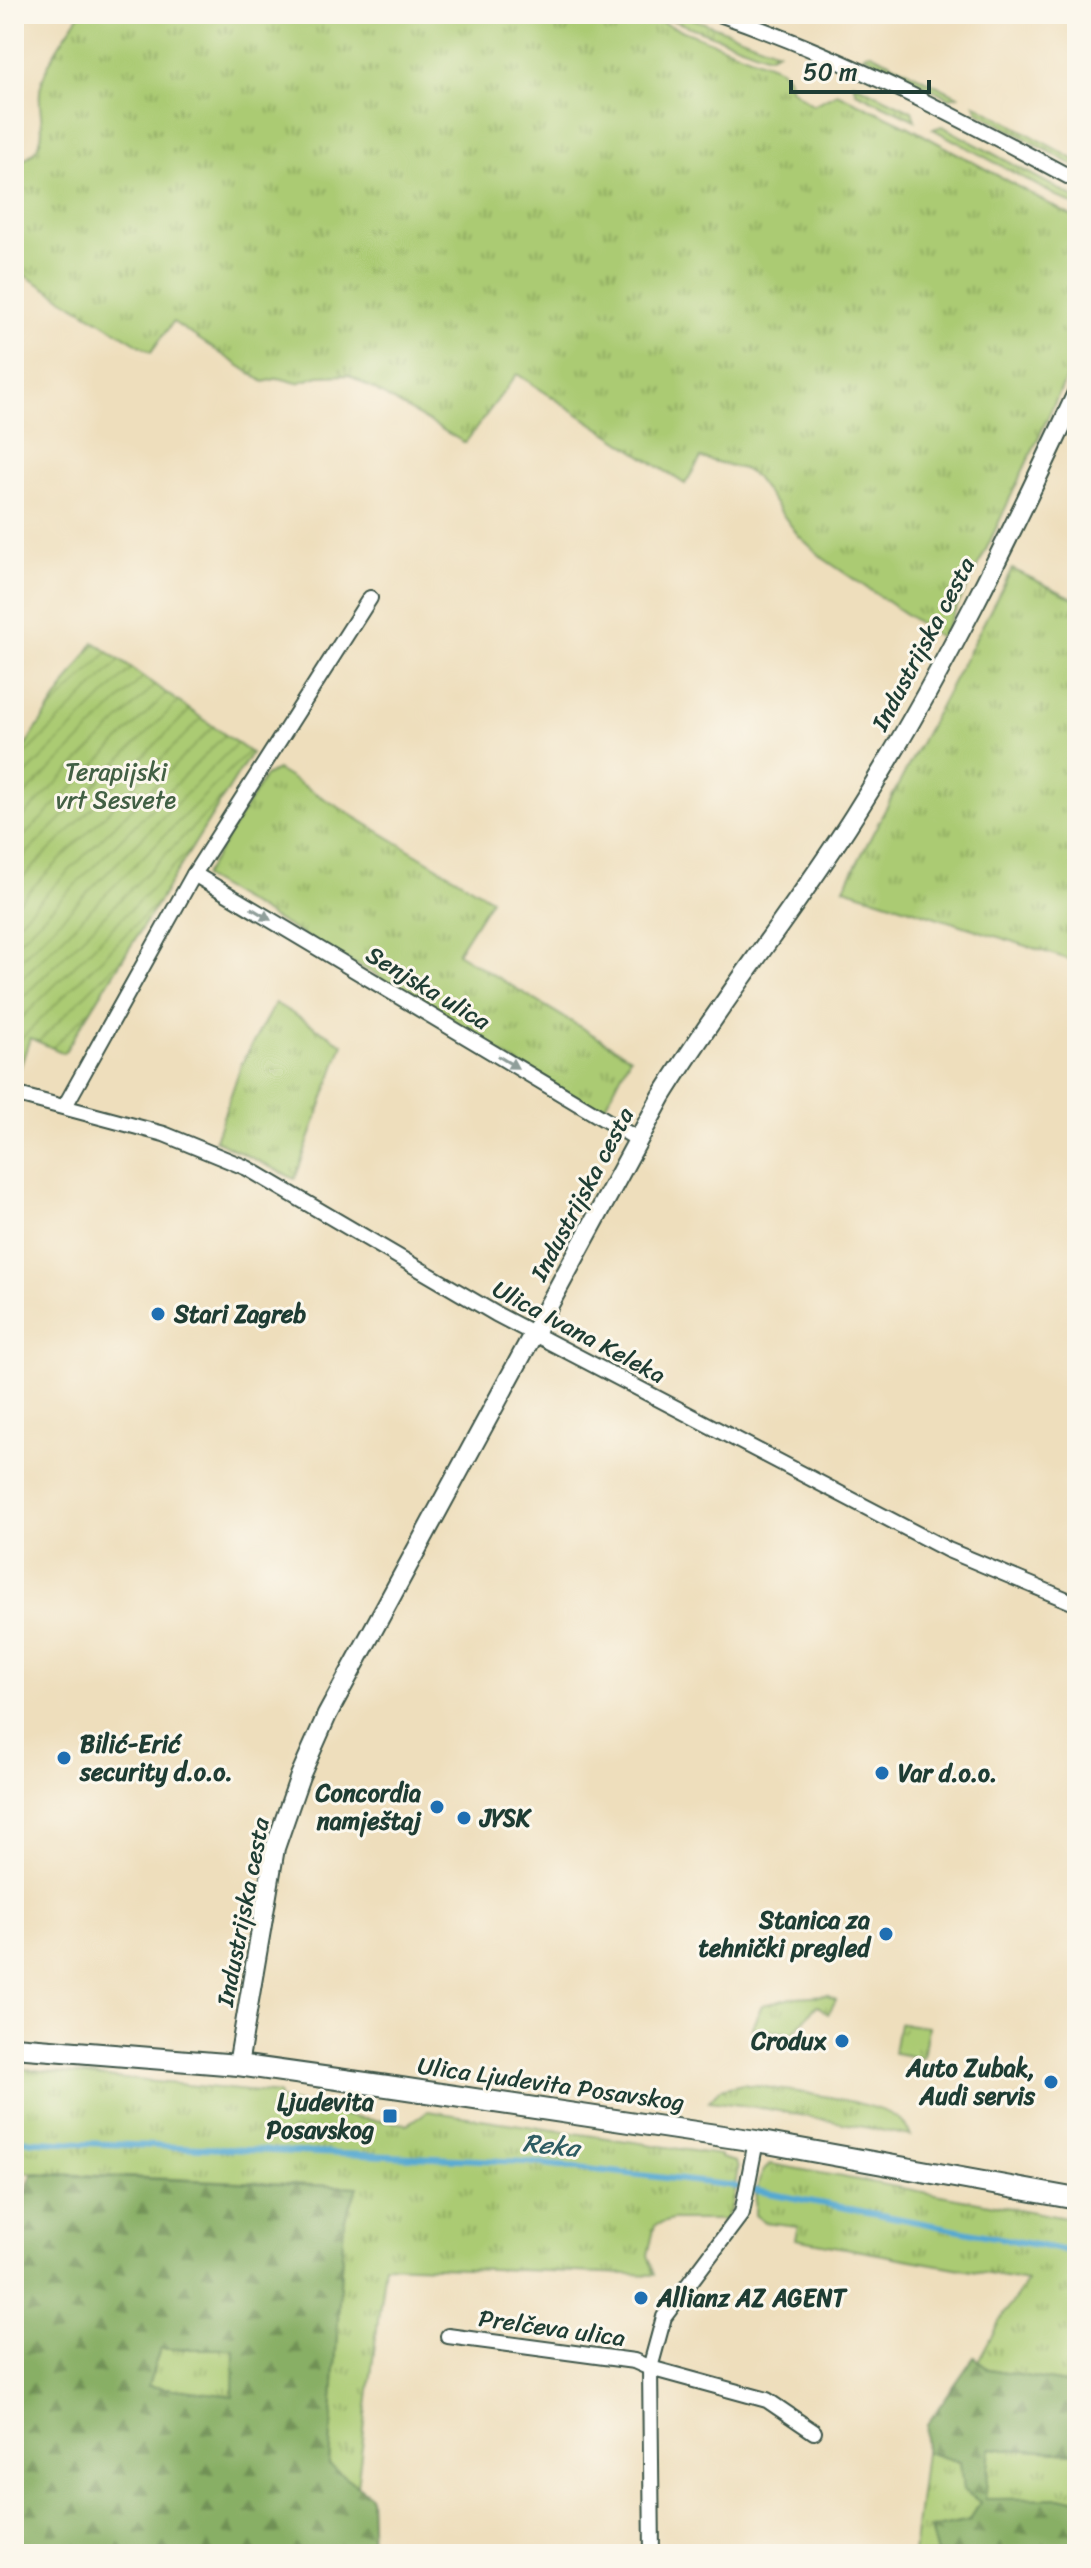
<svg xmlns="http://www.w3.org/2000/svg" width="1091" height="2568" viewBox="0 0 1091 2568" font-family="Sriracha,sans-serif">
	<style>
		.grass { fill: url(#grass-tufts); stroke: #658454; stroke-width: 2 }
		.forest { fill: url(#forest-firs); stroke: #54764c; stroke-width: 2; fill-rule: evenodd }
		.garden { fill: url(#garden-furrows); stroke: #658454; stroke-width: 2 }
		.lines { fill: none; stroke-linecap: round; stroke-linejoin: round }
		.stream { stroke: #55a9d1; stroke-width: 6 }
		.minor-casing { stroke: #3e5548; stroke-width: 18 }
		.tertiary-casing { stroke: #3e5548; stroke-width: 22 }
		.secondary-casing { stroke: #3e5548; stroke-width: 24 }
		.minor { stroke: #fff; stroke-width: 14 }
		.tertiary { stroke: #fff; stroke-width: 18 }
		.secondary { stroke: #fff; stroke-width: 20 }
		.oneway { fill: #8f9e9a }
		.poi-dot { fill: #1f6fb2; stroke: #fbf7ec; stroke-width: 3 }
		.labels { text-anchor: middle; stroke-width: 6; stroke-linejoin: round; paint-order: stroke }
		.street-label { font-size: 24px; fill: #1f3d34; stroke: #fbf7ec }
		.park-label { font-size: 24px; fill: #426044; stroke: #fbf7ec }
		.poi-label { font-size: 24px; font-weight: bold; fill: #1f3d34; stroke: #fbf7ec; text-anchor: start }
		.water-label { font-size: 26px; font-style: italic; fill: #2f5d63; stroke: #fbf7ec }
	</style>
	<defs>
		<pattern id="grass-tufts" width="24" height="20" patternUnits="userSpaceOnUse" patternTransform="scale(2)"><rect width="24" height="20" fill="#abcb73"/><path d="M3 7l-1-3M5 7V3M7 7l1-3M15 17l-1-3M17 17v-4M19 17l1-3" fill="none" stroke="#8ba65f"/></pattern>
		<pattern id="forest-firs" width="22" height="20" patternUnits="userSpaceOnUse" patternTransform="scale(2)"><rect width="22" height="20" fill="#88af65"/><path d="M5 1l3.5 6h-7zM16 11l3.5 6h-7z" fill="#6f9054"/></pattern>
		<pattern id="garden-furrows" width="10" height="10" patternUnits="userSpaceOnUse" patternTransform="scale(2)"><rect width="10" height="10" fill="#abcb73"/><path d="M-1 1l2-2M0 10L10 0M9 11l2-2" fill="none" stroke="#8ba65f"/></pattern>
	</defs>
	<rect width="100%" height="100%" fill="#fbf7ec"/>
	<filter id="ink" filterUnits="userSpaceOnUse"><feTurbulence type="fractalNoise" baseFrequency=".0125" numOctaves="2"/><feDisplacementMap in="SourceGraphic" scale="16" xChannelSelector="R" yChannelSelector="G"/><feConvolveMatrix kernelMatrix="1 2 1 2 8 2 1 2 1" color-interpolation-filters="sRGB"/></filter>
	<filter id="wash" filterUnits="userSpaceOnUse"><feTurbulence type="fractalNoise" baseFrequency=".006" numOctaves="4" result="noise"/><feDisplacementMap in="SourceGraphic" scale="32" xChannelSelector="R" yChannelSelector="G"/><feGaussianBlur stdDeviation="1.8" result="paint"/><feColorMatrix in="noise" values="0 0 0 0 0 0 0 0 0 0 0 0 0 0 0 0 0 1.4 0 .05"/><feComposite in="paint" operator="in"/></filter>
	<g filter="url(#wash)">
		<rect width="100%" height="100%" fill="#eedebc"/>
		<!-- grass -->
		<g class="grass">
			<path d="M80,14H640L781,69L789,80L790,88L813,105L837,93L907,126L1077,219V355L983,556L941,638L824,559L798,535L754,476L743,469L701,458L685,484L517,374L465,443L349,375L319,376L297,383L279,378L264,382L173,322L151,352L14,269V165C20,161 30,157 35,151C50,132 35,106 41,85C48,58 65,37 80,14Z"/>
			<polygon points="655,14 681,14 778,51 768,56"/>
			<polygon points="866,53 871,53 958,96 950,98 863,55"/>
			<polygon points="853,83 912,111 915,120 856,92"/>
			<polygon points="975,104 1077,161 1077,167 978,112"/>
			<polygon points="942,126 1077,199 1077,207 933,129"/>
			<polygon points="1012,569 1077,600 1077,962 844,888"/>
			<polygon points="277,770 491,899 457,953 630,1057 603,1110 589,1107 382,981 376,974 346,960 203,877 265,776"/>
			<polygon points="275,1003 343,1044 295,1179 215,1140 242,1063"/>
			<polygon points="826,1995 836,2000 828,2014 817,2005 793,2033 751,2029 762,2005 796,1997"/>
			<polygon points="899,2023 928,2027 923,2058 894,2053"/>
			<polygon points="14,2068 279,2094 279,2099 356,2118 408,2124 428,2111 720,2155 720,2158 735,2162 738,2168 731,2209 724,2220 672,2220 655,2225 648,2255 655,2275 385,2265 357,2486 329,2465 344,2221 357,2187 14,2172"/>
			<path d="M743,2084C779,2090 868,2099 896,2117C904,2122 907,2128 911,2136L763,2108L709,2101L720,2089Z"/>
			<path d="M771,2164L1077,2220V2385L989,2370L978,2361L999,2322L1027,2281L795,2239L798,2226L764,2222L755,2215C755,2199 757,2172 771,2164Z"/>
			<polygon points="159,2349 234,2349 234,2396 147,2386"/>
			<polygon points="990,2448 1077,2453 1077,2498 985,2500"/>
			<polygon points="925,2452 961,2462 963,2490 980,2502 970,2521 930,2529 937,2554 913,2554"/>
		</g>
		<!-- forest -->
		<g class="forest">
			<path d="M32,2174L358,2187L344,2221L329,2465L370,2495L372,2554H14V2223ZM234,2349L233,2396L148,2386L160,2349Z"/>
			<polygon points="974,2357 989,2370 1077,2385 1077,2453 990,2448 985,2499 1077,2498 1077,2554 937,2554 930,2529 970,2521 980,2502 963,2490 960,2462 925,2452 927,2424"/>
		</g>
		<!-- garden -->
		<polygon class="garden" points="94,642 251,753 64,1053 30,1038 19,1071 14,1068 14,763"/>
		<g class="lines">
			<!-- stream -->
			<polyline class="stream" points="14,2140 526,2162 727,2185 1077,2253"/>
		</g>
	</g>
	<g filter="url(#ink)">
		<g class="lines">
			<!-- minor casing -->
			<g class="minor-casing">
				<g id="minor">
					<path d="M719,14C844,57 960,118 1077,181"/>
					<polyline points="194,874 639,1140"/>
					<polyline points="14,1094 164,1134 247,1168 496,1314 948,1550 1077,1604"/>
					<polyline points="65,1106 194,874 370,598"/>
					<polyline points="448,2336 634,2361 650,2368 767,2400 814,2432"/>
					<polyline points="652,2554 650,2368 664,2317 742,2213 756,2141"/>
				</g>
			</g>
			<!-- tertiary casing -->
			<g class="tertiary-casing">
				<path id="tertiary" d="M238,2065L275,1848L300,1776L327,1715L662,1096C722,999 794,911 854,816C939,682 1010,537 1077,393"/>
			</g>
			<!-- secondary casing -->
			<g class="secondary-casing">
				<polyline id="secondary" points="14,2047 238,2065 387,2086 756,2141 1077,2199"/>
			</g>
			<!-- minor -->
			<use href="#minor" class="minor"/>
			<!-- tertiary -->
			<use href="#tertiary" class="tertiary"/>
			<!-- secondary -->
			<use href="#secondary" class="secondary"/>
		</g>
		<!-- one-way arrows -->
		<defs><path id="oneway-solid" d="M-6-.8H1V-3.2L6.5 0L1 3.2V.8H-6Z" transform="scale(2)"/></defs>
		<g class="oneway">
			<use href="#oneway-solid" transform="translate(261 914) rotate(31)"/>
			<use href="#oneway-solid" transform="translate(508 1062) rotate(31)"/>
		</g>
	</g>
	<!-- markers -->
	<g class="poi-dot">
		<circle cx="158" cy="1314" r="8"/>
		<circle cx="64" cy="1758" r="8"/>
		<circle cx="882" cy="1773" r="8"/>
		<circle cx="437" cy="1807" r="8"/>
		<circle cx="464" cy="1818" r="8"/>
		<circle cx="886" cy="1934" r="8"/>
		<circle cx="842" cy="2041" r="8"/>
		<circle cx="1051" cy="2082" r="8"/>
		<rect x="382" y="2108" width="16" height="16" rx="4"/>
		<circle cx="641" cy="2298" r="8"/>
	</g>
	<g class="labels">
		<!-- street labels -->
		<g class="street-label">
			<text transform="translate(923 644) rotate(-62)" y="8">Industrijska cesta</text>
			<text transform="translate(428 988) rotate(31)" y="8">Senjska ulica</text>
			<text transform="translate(582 1194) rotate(-62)" y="8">Industrijska cesta</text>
			<text transform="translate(579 1332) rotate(28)" y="8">Ulica Ivana Keleka</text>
			<text transform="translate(243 1912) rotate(-79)" y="8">Industrijska cesta</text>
			<text transform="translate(551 2084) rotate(8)" y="8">Ulica Ljudevita Posavskog</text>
			<text transform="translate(552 2328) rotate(8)" y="8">Prelčeva ulica</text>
		</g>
		<!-- park labels -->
		<g class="park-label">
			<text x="116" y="780">Terapijski<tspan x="116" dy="28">vrt Sesvete</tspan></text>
		</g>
		<!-- poi labels -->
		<g class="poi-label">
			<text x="174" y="1322">Stari Zagreb</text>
			<text x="80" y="1752">Bilić-Erić<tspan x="80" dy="28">security d.o.o.</tspan></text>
			<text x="898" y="1781">Var d.o.o.</text>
			<text x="421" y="1801" text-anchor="end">Concordia<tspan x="421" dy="28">namještaj</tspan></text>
			<text x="480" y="1826">JYSK</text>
			<text x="870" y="1928" text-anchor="end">Stanica za<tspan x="870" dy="28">tehnički pregled</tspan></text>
			<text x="826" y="2049" text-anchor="end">Crodux</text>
			<text x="1035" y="2076" text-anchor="end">Auto Zubak,<tspan x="1035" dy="28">Audi servis</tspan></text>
			<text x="374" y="2110" text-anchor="end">Ljudevita<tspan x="374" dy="28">Posavskog</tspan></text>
			<text x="657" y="2306">Allianz AZ AGENT</text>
		</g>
		<!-- water labels -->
		<g class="water-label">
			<text transform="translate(551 2145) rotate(6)" y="9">Reka</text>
		</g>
	</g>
	<!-- margin -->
	<rect width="1091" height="2568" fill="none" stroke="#fbf7ec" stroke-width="48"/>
	<!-- scale -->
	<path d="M791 80v12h138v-12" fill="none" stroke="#1f3d34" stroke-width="4"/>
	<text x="803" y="80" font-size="24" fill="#1f3d34" stroke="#fbf7ec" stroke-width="6" paint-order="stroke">50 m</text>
</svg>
